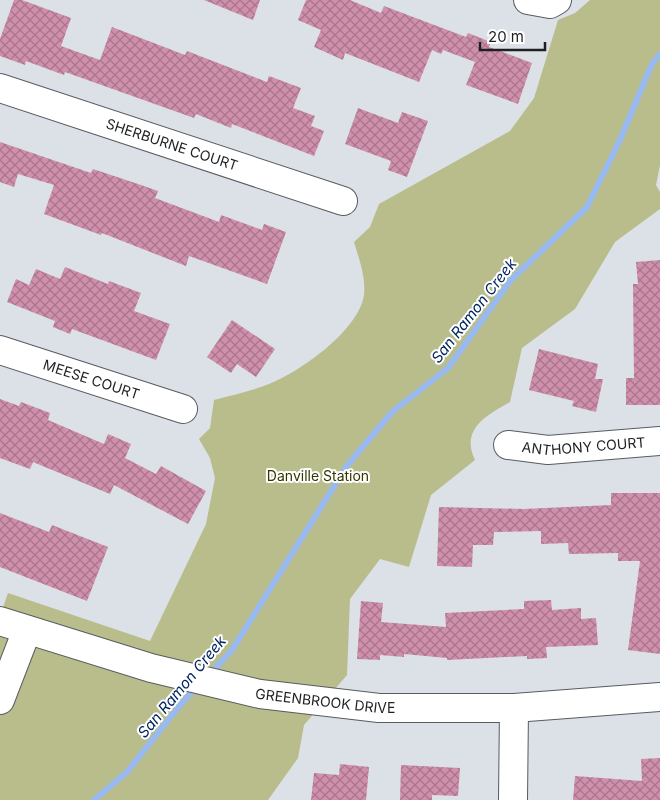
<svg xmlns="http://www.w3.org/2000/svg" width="660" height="800" viewBox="0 0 660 800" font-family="Inter,sans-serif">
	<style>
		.green { fill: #b9bd8b }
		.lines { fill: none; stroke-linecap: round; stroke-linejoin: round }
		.stream { stroke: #99baf0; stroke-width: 6 }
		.building { fill: url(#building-cross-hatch) }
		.minor-casing { stroke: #575c60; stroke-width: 30 }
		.minor { stroke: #fff; stroke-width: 28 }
		.labels { text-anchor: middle; stroke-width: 4; stroke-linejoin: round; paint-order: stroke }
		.street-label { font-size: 14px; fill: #1e2022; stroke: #fff }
		.park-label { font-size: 14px; fill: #343501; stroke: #fff }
		.water-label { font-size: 15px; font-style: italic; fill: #022562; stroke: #fff }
	</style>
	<defs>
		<pattern id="building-cross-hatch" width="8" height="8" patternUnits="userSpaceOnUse" patternTransform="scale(1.25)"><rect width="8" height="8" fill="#d090ac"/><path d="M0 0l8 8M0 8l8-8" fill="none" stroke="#a8758c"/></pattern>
	</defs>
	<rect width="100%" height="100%" fill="#dbe1e6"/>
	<!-- green -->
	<path class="green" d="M590,0H660V165L656,185L660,192V209L615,242L575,309L522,348L510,402C487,415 460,429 475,460L431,495L409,567L380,559L350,599L347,675L304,725L298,758L268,800H0V616L8,593L150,641L206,524L215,478L210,458L199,439L210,428L214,400C232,395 252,391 269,384C300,372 359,330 364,295C366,277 359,259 354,242L370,227L379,204L510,131L534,98L558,20L575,13Z"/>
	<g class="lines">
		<!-- stream -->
		<g class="stream">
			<polyline points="209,675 232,650 346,467 392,412 448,368 511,280 587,207 619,142 652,64 660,54"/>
			<polyline points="94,800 127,772 181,704 198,686"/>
		</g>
	</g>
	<!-- building -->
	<g class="building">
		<polygon points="14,0 22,0 71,18 61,46 100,60 112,27 185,55 187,51 267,82 269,76 301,88 293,108 315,116 311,126 324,131 314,156 232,124 231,128 196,114 194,118 65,72 64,75 26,61 25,65 0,56 0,39"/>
		<polygon points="204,0 260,0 253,20"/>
		<polygon points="306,0 350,0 381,13 384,6 466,37 468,33 491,42 489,47 532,63 518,104 466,85 475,62 443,50 441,54 432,50 419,82 345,53 343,60 314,47 321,30 298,20"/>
		<polygon points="358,108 398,123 402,112 428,121 407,177 388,170 391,161 345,144"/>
		<polygon points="0,142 91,173 93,169 141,185 158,191 155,198 219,222 221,215 262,230 264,224 286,232 267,284 189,256 186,266 102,233 101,235 44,214 54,185 18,174 14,187 0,182"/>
		<polygon points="660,260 660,405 626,405 626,378 634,378 633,284 638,284 636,262"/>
		<polygon points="65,267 108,284 109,281 141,293 134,311 170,324 156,360 72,329 70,334 53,327 55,321 7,302 16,279 29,285 36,269 60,279"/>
		<polygon points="232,320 275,349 256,377 237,364 231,373 207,357"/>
		<polygon points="539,349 598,364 595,379 603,379 596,412 572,406 574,401 529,390"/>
		<polygon points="0,399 19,406 21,402 50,413 48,420 104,444 108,434 131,444 125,458 156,474 161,466 206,491 188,524 114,485 110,494 33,462 30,469 0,458"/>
		<polygon points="611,493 660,493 660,654 628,650 640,561 618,561 618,553 569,554 568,543 541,544 541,531 494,532 493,545 473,545 472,567 437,566 439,507 524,509 611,505"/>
		<polygon points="0,513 49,532 52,525 108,547 87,601 0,567"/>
		<polygon points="551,600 552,610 581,608 581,619 596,618 598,645 546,647 547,658 527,659 527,656 447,660 447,658 404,654 404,657 380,655 380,660 357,659 361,601 383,603 381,622 446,627 445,613 524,609 524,601"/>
		<polygon points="660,758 660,800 573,800 575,776 642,781 641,759"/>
		<polygon points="340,764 369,767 366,800 311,800 314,773 339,775"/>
		<polygon points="401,765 460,768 458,796 432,795 432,800 400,800"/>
	</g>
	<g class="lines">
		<!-- minor casing -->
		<g class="minor-casing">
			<g id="minor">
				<polyline points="528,0 550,4 557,0"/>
				<path id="s1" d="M0,88L343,201"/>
				<path id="s2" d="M0,350L183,409"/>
				<path id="s3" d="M508,445L548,450L660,441"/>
				<path id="s4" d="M0,621L151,668L260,694L379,708H514L660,697"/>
				<polyline points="0,700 27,630"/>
				<polyline points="513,800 514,708"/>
			</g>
		</g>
		<!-- minor -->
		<use href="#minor" class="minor"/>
	</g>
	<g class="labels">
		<!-- street labels -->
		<g class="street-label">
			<text dy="5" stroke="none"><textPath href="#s1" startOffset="181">SHERBURNE COURT</textPath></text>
			<text dy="5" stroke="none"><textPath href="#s2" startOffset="96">MEESE COURT</textPath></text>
			<text dy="5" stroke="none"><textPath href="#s3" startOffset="76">ANTHONY COURT</textPath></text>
			<text dy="5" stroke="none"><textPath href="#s4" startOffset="336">GREENBROOK DRIVE</textPath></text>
		</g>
		<!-- park labels -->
		<g class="park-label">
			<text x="318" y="481">Danville Station</text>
		</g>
		<!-- water labels -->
		<g class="water-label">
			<text transform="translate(474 311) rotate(-52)" y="5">San Ramon Creek</text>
			<text transform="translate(182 687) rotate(-50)" y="5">San Ramon Creek</text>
		</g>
	</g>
	<!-- scale -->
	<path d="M480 42v8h65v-8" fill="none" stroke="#1e2022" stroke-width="2.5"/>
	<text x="488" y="42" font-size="15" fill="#1e2022" stroke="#ffffff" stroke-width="4" paint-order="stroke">20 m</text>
</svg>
